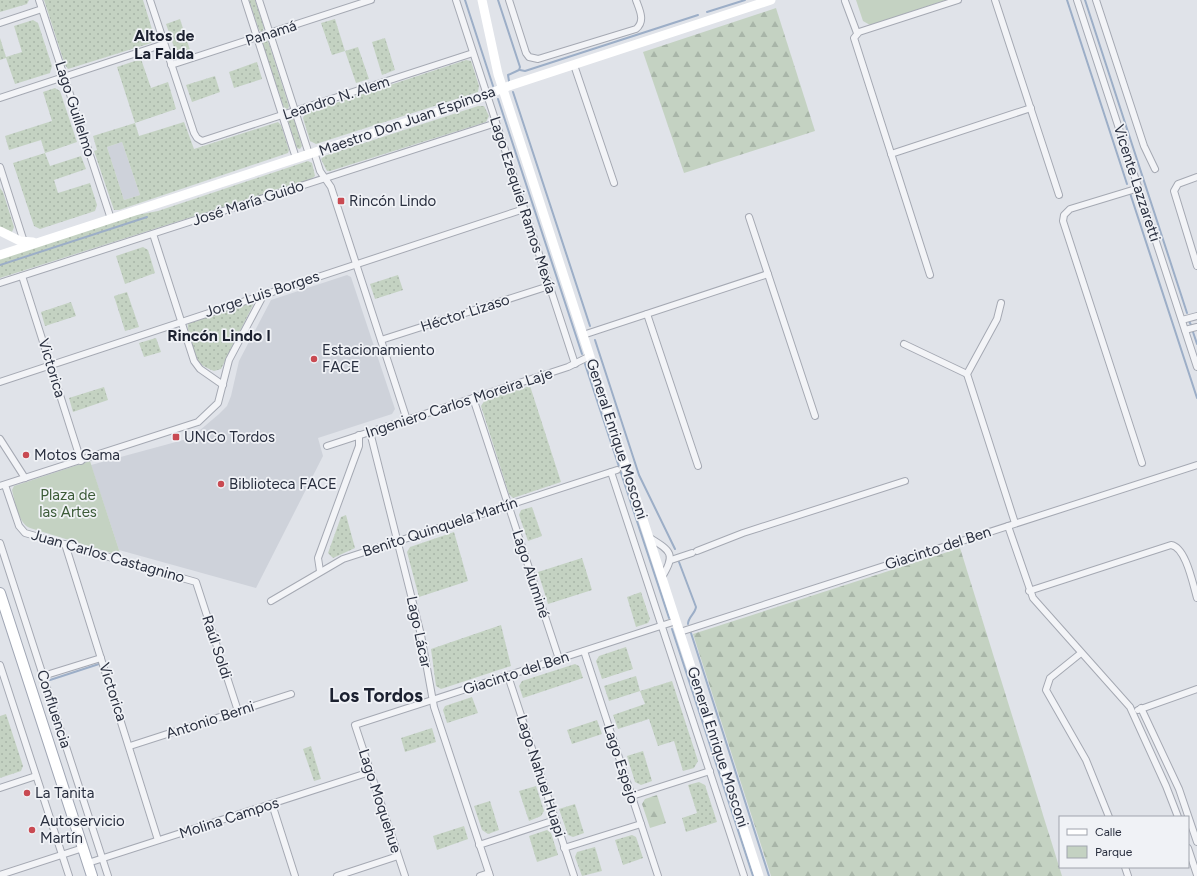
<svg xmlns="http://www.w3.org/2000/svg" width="1197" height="876" viewBox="0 0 1197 876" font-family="Figtree,sans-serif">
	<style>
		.built { fill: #ced2da }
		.grass { fill: url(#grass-dots); fill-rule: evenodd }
		.forest { fill: url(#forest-firs) }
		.green { fill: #c4d2c2 }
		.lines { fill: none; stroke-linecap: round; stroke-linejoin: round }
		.stream { stroke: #9caec7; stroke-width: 2 }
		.street-casing { stroke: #a5a9b3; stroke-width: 8 }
		.primary-casing { stroke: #a0a6b4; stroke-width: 12 }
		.street { stroke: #f3f4f7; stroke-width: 6 }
		.secondary { stroke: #fff; stroke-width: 9 }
		.primary { stroke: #fff; stroke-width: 10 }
		.poi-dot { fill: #c94a52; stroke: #f0f2f6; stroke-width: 1.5 }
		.labels { text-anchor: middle; stroke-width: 3.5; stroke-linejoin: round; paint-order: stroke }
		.street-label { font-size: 15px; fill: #292f3f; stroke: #f0f2f6 }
		.poi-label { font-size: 15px; fill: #292f3f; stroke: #f0f2f6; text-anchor: start }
		.park-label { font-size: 15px; fill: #3b5a37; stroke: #f0f2f6 }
		.neighbourhood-label { font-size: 16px; font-weight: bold; fill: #1c2130; stroke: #f0f2f6 }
		.district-label { font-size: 19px; font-weight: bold; fill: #1c2130; stroke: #f0f2f6 }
	</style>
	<defs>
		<pattern id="grass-dots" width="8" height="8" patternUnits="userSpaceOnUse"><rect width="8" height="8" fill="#c4d2c2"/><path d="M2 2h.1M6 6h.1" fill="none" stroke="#a8b5a8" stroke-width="1.8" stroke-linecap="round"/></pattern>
		<pattern id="forest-firs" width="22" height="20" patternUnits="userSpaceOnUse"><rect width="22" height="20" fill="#c4d2c2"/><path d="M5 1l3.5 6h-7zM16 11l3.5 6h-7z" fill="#a8b5a8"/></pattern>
	</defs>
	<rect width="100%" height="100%" fill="#e0e3e9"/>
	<!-- built -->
	<g class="built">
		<polygon points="122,142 140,195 124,200 107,147"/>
		<polygon points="347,275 351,277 395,409 392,414 318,438 323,456 256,588 119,550 91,465 187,439 193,436 219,414 227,406 231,396 239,361 271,300"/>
	</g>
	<!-- grass -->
	<g class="grass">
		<polygon points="0,0 29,0 27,4 0,12"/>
		<polygon points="44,0 143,0 155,39 151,43 68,69 65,65"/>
		<polygon points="249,0 255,0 264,28 262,32 259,30"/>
		<polygon points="180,19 190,50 180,53 175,50 166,24"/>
		<polygon points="335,19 345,51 358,47 369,79 356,83 345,51 332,55 321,23"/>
		<polygon points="33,20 38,23 52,66 50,73 15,84 6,58 0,60 0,38 6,57 22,52 14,26"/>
		<polygon points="385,38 395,70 382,75 372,42"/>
		<polygon points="264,39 268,41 289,106 288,109 284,108 262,42"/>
		<path d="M141,59L151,88L168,82L176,109L135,123L139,136L184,122L194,149L278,122L281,125L289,150L288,153L119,210H114L94,151L97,150L93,136L135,123L117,67ZM122,142L140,195L124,200L107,147Z"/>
		<polygon points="466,60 471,61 472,64 479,86 478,92 316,144 310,141 303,118 305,113"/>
		<polygon points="257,62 262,79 234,88 229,72"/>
		<polygon points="215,76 220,92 192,102 186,85"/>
		<polygon points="55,88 60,91 77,142 45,153 50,166 81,156 86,169 54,180 58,193 90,183 97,205 95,211 40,229 34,226 13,163 45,153 41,140 9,150 5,136 52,121 43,92"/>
		<polygon points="478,106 484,106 489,116 486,122 330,171 327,171 321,159 324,156"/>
		<polygon points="290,117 294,119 302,146 300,149 297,148 288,121"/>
		<polygon points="308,161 312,163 315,176 311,179 0,278 0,259 131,216 158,211"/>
		<polygon points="0,188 3,192 14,227 12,232 0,227"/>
		<polygon points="143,247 148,250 155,273 125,284 116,256"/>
		<polygon points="398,275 403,290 375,299 370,284"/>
		<polygon points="127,292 139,327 125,331 114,296"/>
		<path d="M252,301L253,305L221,369L214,371C209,369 204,367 200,363C195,357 186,331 188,324L191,322Z"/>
		<polygon points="71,302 76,316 45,326 41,312"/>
		<polygon points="156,338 161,352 144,357 139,343"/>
		<polygon points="530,386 561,482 513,498 509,494 481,406 485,400"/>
		<polygon points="104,387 108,400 73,412 69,398"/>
		<polygon points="532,507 542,536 528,541 519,515 521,510"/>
		<polygon points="346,515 355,548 333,558 328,553 341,517"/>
		<polygon points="454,532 468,581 419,597 407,552 410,547"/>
		<polygon points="582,558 592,590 548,604 538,572"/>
		<polygon points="641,592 650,619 648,623 636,627 627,597"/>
		<polygon points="501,625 511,666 441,689 436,686 431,649"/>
		<polygon points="626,647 633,669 602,679 596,661 599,656"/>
		<polygon points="575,664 579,666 583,678 523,698 519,686 522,681"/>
		<polygon points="636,676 640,691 672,681 698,761 694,768 683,771 674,741 658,746 649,719 618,729 613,715 645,704 640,691 609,701 604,686"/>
		<polygon points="472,697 478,713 447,723 443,710 445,706"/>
		<polygon points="6,714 23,766 21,771 0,778 0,716"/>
		<polygon points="597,720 602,734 572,744 567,730"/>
		<polygon points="432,728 436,742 405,752 401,738"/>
		<polygon points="311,746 321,779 314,781 303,749"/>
		<polygon points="643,751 652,781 641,785 635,782 627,756"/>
		<polygon points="699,782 705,785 717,822 686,832 682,818 697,813 688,785"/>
		<polygon points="536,786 544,811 541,816 529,821 519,791"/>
		<polygon points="490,801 499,830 488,834 482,830 474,806"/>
		<polygon points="575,804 584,833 573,837 568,835 559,809"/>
		<polygon points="464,826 468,839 437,850 433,836"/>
		<polygon points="547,830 551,833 558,855 537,862 529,836"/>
		<polygon points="632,835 636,837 643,858 623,865 615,840"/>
		<polygon points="595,847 602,871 582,876 575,857 577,852"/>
	</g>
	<!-- forest -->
	<g class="forest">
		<polygon points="776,8 815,131 684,173 643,52"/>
		<polygon points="960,548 1062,876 771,876 693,634"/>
		<polygon points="657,795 666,823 650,828 642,804 645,799"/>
	</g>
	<!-- green -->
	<g class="green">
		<polygon points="856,0 946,0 870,25 863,21"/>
		<path d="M90,461L119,550L121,556L30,528C18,523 15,502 12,490L14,486Z"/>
	</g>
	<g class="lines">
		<!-- stream -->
		<g class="stream">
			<polyline points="465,0 493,86"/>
			<polyline points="498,0 520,67 519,70 508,75 509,81"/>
			<polyline points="1067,0 1127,184"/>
			<polyline points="1085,0 1187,313"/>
			<polyline points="707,12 745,0"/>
			<polyline points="520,70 525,71 698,15"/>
			<polyline points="513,92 590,326"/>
			<polyline points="498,99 582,354"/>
			<polyline points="1130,193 1197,398"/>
			<polyline points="0,265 147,217"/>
			<polyline points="1189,321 1191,325"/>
			<polyline points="1193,332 1197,344"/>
			<polyline points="595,340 639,475 675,549"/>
			<polyline points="585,364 669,618"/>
			<path d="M679,562L696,607C695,614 688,617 688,624"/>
			<polyline points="672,629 753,876"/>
			<polyline points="691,633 769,876"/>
			<polyline points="50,680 102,663"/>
		</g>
		<!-- street casing -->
		<g class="street-casing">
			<g id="street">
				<polyline points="39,0 111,219"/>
				<polyline points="150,0 194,133 197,138 202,141 473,53"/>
				<polyline points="245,0 296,158"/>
				<polyline points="259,0 309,154"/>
				<polyline points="456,0 575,364"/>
				<path d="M509,0L526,53L529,57L538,59L636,29C646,21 639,9 636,0"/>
				<polyline points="995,0 1059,195"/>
				<polyline points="1077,0 1197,367"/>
				<polyline points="1096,0 1144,146 1155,169"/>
				<polyline points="845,1 857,33"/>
				<polyline points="0,23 42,9"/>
				<polyline points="171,65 371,0"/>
				<polyline points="574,65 614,183"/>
				<polyline points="0,98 164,44"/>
				<polyline points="314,152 320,171 331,187 407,420"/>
				<polyline points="891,154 1031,108"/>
				<polyline points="0,167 24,242"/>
				<polyline points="1197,177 1178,184 1174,191 1197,266"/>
				<polyline points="1139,188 1070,209 1064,215 1063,221 1142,463"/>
				<polyline points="749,217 815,416"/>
				<polyline points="153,234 194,361 200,369 223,385"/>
				<polyline points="930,275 854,38 859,32 958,0"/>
				<polyline points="22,276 81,461"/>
				<polyline points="0,283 496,123"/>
				<polyline points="1001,303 997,319 967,374 1015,523"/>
				<polyline points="647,314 698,466"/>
				<polyline points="1182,320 1197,316"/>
				<polyline points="1185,330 1197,327"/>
				<polyline points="583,335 768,274"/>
				<polyline points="381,340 549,286"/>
				<polyline points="904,344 967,374"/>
				<polyline points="0,382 524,209"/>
				<polyline points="473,398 559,659"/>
				<polyline points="370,432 421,635 434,707 490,876"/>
				<polyline points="0,439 25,478"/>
				<polyline points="327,446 568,367 590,356"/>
				<polyline points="611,472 744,876"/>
				<polyline points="5,485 19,526 25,533 196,582 238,711"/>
				<polyline points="0,486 198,422 218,403 229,360 264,294"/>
				<polyline points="1008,526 1033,598 1130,707 1166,786 1178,817"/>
				<path d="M650,538C671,551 676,554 662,577"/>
				<polyline points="0,543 108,876"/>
				<polyline points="65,544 158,840"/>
				<polyline points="697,551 743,533 905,481"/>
				<polyline points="671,560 692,553"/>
				<polyline points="320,571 318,558 359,446 359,435"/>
				<path d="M1029,591L1171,545C1186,547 1193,585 1197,598"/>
				<polyline points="271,601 343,559 617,470"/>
				<polyline points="680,632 1197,465"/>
				<polyline points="584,651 658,876"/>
				<polyline points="1081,653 1050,678 1046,690 1086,760 1109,817"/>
				<polyline points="0,665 69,876"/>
				<polyline points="43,676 101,658"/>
				<polyline points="508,676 574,876"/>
				<polyline points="1141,708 1179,789 1197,842"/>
				<polyline points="1138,710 1197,689"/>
				<polyline points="130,746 291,694"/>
				<polyline points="0,788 36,776"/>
				<polyline points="632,796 710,771"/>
				<polyline points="272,804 295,876"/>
				<polyline points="479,845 555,820"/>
				<polyline points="564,848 641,824"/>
				<polyline points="1188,848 1197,875"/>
				<polyline points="88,863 370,772"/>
				<polyline points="1125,867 1128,876"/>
				<polyline points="0,875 83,848"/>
				<polyline points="337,876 398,856"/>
				<polyline points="405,876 355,725 676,621"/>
				<polyline points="480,876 489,873"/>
			</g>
		</g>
		<!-- primary casing -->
		<g class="primary-casing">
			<polyline id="primary" points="0,593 92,876"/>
		</g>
		<!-- street -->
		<use href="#street" class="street"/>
		<!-- secondary -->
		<g class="secondary">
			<polyline points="482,0 498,74 759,876"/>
			<polyline points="0,231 20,241 33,242"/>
			<polyline points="0,255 478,99 503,88 771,0"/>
		</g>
		<!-- primary -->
		<use href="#primary" class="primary"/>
	</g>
	<!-- markers -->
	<g class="poi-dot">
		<rect x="337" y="197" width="8" height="8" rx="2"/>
		<circle cx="314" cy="359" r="4"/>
		<rect x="172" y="433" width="8" height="8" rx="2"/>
		<circle cx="26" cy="455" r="4"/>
		<circle cx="221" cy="484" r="4"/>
		<circle cx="27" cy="793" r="4"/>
		<circle cx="32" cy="830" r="4"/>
	</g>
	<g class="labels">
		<!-- street labels -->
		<g class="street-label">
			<text transform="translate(271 33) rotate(-18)" y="5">Panamá</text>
			<text transform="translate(336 98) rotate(-18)" y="5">Leandro N. Alem</text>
			<text transform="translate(75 109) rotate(72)" y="5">Lago Guillelmo</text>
			<text transform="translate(407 121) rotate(-19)" y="5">Maestro Don Juan Espinosa</text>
			<text transform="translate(1137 183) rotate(72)" y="5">Vicente Lazzaretti</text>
			<text transform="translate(248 203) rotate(-18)" y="5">José María Guido</text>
			<text transform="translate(523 205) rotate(72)" y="5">Lago Ezequiel Ramos Mexía</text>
			<text transform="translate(262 294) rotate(-18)" y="5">Jorge Luis Borges</text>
			<text transform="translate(465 313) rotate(-18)" y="5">Héctor Lizaso</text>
			<text transform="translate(52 368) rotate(73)" y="5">Victorica</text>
			<text transform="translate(459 403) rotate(-18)" y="5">Ingeniero Carlos Moreira Laje</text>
			<text transform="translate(617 439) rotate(72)" y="5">General Enrique Mosconi</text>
			<text transform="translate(440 527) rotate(-18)" y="5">Benito Quinquela Martín</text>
			<text transform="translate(938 548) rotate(-18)" y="5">Giacinto del Ben</text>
			<text transform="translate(108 556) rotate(16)" y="5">Juan Carlos Castagnino</text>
			<text transform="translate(531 574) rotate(72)" y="5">Lago Aluminé</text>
			<text transform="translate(419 632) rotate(78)" y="5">Lago Lácar</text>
			<text transform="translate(217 647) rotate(72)" y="5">Raúl Soldi</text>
			<text transform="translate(516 673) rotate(-18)" y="5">Giacinto del Ben</text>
			<text transform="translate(113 692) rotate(72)" y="5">Victorica</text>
			<text transform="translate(54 709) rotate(72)" y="5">Confluencia</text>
			<text transform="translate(210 720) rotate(-18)" y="5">Antonio Berni</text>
			<text transform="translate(718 747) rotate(72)" y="5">General Enrique Mosconi</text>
			<text transform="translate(621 764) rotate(72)" y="5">Lago Espejo</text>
			<text transform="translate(541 776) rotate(72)" y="5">Lago Nahuel Huapi</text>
			<text transform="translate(380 801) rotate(72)" y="5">Lago Moquehue</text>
			<text transform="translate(229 818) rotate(-18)" y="5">Molina Campos</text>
		</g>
		<!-- poi labels -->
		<g class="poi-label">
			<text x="349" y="206">Rincón Lindo</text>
			<text x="322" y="355">Estacionamiento<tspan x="322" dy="17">FACE</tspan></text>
			<text x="184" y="442">UNCo Tordos</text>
			<text x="34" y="460">Motos Gama</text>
			<text x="229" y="489">Biblioteca FACE</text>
			<text x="35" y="798">La Tanita</text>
			<text x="40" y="826">Autoservicio<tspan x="40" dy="17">Martín</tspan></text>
		</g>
		<!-- park labels -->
		<g class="park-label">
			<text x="68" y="500">Plaza de<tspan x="68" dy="17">las Artes</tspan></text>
		</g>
		<!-- neighbourhood labels -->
		<g class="neighbourhood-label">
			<text x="164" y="41">Altos de<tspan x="164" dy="18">La Falda</tspan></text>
			<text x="219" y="341">Rincón Lindo I</text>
		</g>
		<!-- district labels -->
		<g class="district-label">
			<text x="376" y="702">Los Tordos</text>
		</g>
	</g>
	<!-- legend -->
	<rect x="1059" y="816" width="130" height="52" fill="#f0f2f6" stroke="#a0a4ad"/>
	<rect x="1067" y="829" width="20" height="6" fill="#ffffff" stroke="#a0a4ad"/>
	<text x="1095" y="836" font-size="12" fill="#292f3f">Calle</text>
	<rect x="1067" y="846" width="20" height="12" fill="#c4d2c2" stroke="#a0a4ad"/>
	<text x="1095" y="856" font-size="12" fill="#292f3f">Parque</text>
</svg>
